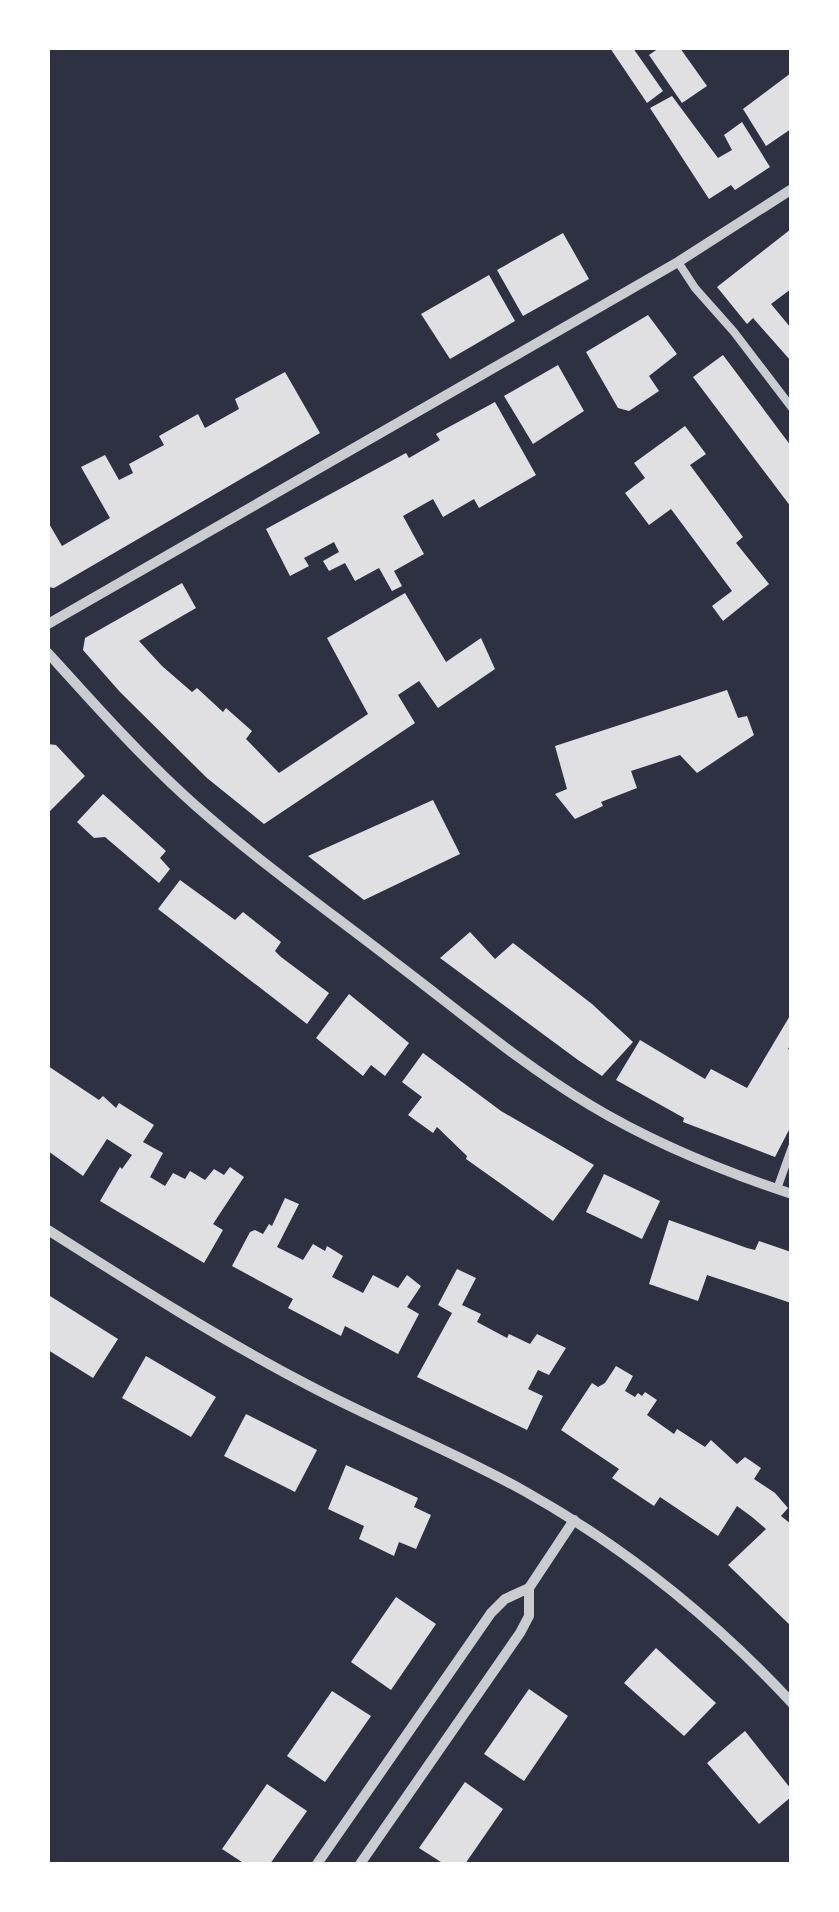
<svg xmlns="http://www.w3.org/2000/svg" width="839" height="1912" viewBox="0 0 839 1912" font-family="Raleway,sans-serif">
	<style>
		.building { fill: #e0e0e3 }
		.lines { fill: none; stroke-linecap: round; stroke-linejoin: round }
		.service { stroke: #caccd0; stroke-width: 8 }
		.minor { stroke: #caccd0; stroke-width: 10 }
	</style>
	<rect width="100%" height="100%" fill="#2d3142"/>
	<!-- building -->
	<g class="building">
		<polygon points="610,48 633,48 663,91 647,103"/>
		<polygon points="659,48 680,48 707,86 682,103 649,55"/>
		<polygon points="791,73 791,129 766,146 743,109"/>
		<polygon points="672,96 718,158 732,150 724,135 742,122 770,167 735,190 731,185 709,199 650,108"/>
		<polygon points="791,229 791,289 771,304 791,328 791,361 753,318 747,324 717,287"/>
		<polygon points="563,233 589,279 523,316 497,270"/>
		<polygon points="489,275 515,321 450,359 421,314"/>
		<polygon points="648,315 677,354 649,376 659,391 629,411 618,408 586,352"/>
		<polygon points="723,355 791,446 791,507 693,377"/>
		<polygon points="558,365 584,411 533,444 504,396"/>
		<polygon points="285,372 320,433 54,588 48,587 48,522 62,546 110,518 81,467 105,455 119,480 133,473 129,464 164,445 159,436 198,414 205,428 239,409 235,399"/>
		<polygon points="495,402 536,475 479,508 474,499 443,517 433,499 403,516 424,554 394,571 402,586 392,591 379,568 355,581 345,563 329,571 323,561 339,552 334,542 304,558 309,566 290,576 266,529 406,453 409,458 440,440 436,434"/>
		<polygon points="685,426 706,454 690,465 743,537 736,543 769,584 723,621 712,606 732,591 671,509 649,525 625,493 645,478 634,463"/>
		<polygon points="182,583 196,608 139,641 162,666 192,692 197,688 223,712 226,708 252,731 246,739 279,773 368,714 327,638 405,593 446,662 481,638 495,669 438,708 419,681 398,695 415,723 264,824 207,778 120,692 83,650 85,638"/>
		<polygon points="727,690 738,718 747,716 754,735 697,773 680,755 631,771 637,788 601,802 603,806 575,819 555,794 567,789 555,746"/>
		<polygon points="48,744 56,745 85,776 48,813"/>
		<polygon points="103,794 166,851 160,858 170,869 159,883 105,837 94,838 77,822"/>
		<polygon points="433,800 460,854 364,900 308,856"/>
		<polygon points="180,880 235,920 243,912 281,942 275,951 281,957 329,993 307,1024 158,909"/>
		<polygon points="470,932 495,959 513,943 592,1004 633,1042 602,1076 578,1060 440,958"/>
		<polygon points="349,994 409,1043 385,1076 371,1065 363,1076 316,1038"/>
		<polygon points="791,1014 791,1044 788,1049 791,1051 791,1126 775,1157 683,1122 684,1118 616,1080 640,1040 705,1079 711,1069 747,1088"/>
		<polygon points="423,1053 501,1111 594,1165 553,1221 466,1159 467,1156 437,1127 433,1133 408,1115 422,1097 402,1082"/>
		<polygon points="48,1066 99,1100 103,1096 116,1108 119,1103 154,1125 143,1142 163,1153 150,1177 165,1186 173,1173 185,1179 190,1171 205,1180 214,1169 224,1175 230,1167 244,1177 213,1224 223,1230 204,1263 100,1201 120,1167 122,1169 132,1155 107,1139 83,1176 48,1151"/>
		<polygon points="604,1174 660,1201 642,1239 586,1212"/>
		<polygon points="285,1198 299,1204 277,1247 303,1260 313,1244 325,1251 327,1246 343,1256 332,1277 363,1293 373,1275 398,1288 407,1275 421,1286 407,1307 419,1314 398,1354 345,1326 341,1336 288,1308 293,1299 232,1266 250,1232 255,1230 263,1234 269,1224 272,1226"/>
		<polygon points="669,1220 747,1248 755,1250 759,1241 791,1252 791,1303 707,1275 698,1301 649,1284"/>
		<polygon points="457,1269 476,1278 462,1305 481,1314 477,1322 507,1338 509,1334 530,1344 537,1334 566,1348 549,1375 538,1370 528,1389 543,1396 527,1430 417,1377 452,1313 438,1305"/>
		<polygon points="50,1296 118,1339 93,1378 48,1350"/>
		<polygon points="146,1356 216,1397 191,1437 122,1398"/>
		<polygon points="616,1366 633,1376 625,1391 635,1397 638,1393 642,1396 645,1392 657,1400 647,1415 674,1434 677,1429 705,1447 711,1440 737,1464 745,1457 761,1468 754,1479 775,1493 788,1508 781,1516 791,1524 791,1626 728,1565 766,1529 752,1517 737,1506 718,1536 660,1497 654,1506 612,1478 619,1469 561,1430 592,1383 598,1387 605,1383"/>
		<polygon points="246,1414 317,1450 295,1492 224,1456"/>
		<polygon points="346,1465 418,1498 414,1507 431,1515 416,1549 399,1542 394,1556 359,1539 364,1526 328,1509"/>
		<polygon points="396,1597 436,1624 391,1690 351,1662"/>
		<polygon points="656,1648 716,1703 684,1736 624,1683"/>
		<polygon points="529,1689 568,1716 524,1781 484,1754"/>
		<polygon points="332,1691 371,1716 325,1782 287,1756"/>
		<polygon points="745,1731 791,1789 791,1797 759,1824 707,1763"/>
		<polygon points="465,1782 503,1809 465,1864 444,1864 419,1848"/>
		<polygon points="267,1784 307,1811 270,1864 245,1864 222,1849"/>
	</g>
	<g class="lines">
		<!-- service -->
		<g class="service">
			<polyline points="678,262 695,288 734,332 792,408"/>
			<polyline points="777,1189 792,1147"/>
		</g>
		<!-- minor -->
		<g class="minor">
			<polyline points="48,624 678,262 792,189"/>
			<path d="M48,653C95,705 143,759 196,806C258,861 327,910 393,961C458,1010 520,1063 590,1105C653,1143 722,1171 792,1194"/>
			<path d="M48,1230C133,1284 218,1338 308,1385C380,1423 455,1452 526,1492C626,1548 714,1619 792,1703"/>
			<polyline points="317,1864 491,1613 505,1599 529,1588 574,1520"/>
			<polyline points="360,1864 520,1633 529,1616 529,1588"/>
		</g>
	</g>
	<!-- border -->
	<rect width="839" height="1912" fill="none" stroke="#ffffff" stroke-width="100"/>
</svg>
